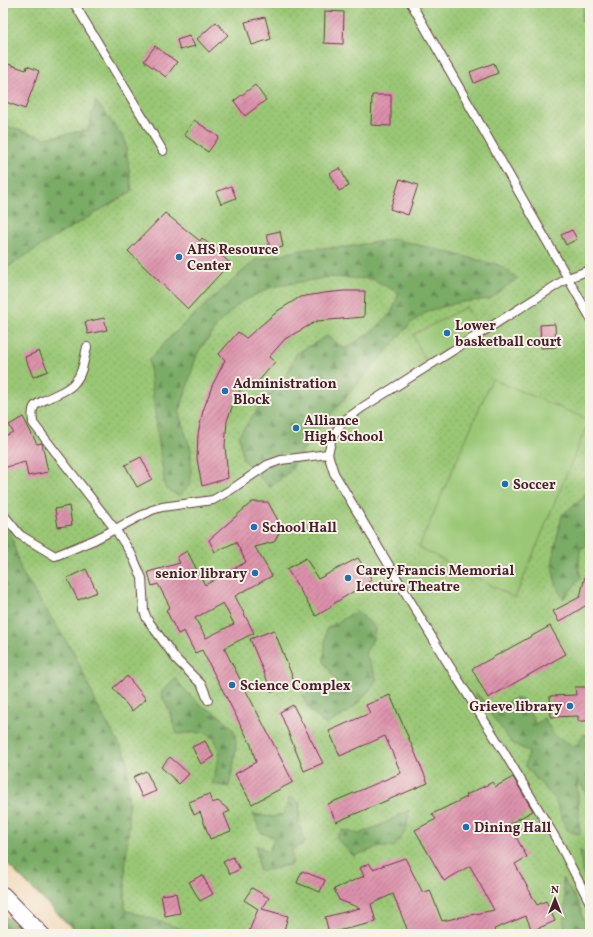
<svg xmlns="http://www.w3.org/2000/svg" width="593" height="937" viewBox="0 0 593 937" font-family="Vollkorn,serif">
	<style>
		.grass { fill: url(#grass-dots); stroke: #727350 }
		.forest { fill: url(#forest-firs); stroke: #626648 }
		.green { fill: #99c775; stroke: #727350 }
		.building { fill: url(#building-hatch); fill-rule: evenodd }
		.lines { fill: none; stroke-linecap: round; stroke-linejoin: round }
		.lane-casing { stroke: #633b41; stroke-width: 10 }
		.street-casing { stroke: #633b41; stroke-width: 18 }
		.lane { stroke: #fff; stroke-width: 8 }
		.street { stroke: #fff; stroke-width: 16 }
		.poi-dot { fill: #1f6fb2; stroke: #f7f3e8; stroke-width: 1.5 }
		.labels { text-anchor: middle; stroke-width: 4; stroke-linejoin: round; paint-order: stroke }
		.poi-label { font-size: 14px; font-weight: bold; fill: #4a1f2b; stroke: #f7f3e8; text-anchor: start }
	</style>
	<defs>
		<pattern id="grass-dots" width="8" height="8" patternUnits="userSpaceOnUse"><rect width="8" height="8" fill="#99c775"/><path d="M2 2h.1M6 6h.1" fill="none" stroke="#85aa65" stroke-width="1.8" stroke-linecap="round"/></pattern>
		<pattern id="forest-firs" width="22" height="20" patternUnits="userSpaceOnUse"><rect width="22" height="20" fill="#7aac66"/><path d="M5 1l3.5 6h-7zM16 11l3.5 6h-7z" fill="#668b54"/></pattern>
		<pattern id="building-hatch" width="6" height="6" patternUnits="userSpaceOnUse"><rect width="6" height="6" fill="#dc91ab"/><path d="M-1 1l2-2M0 6l6-6M5 7l2-2" fill="none" stroke="#b4768b"/></pattern>
	</defs>
	<rect width="100%" height="100%" fill="#f7f3e8"/>
	<filter id="ink" filterUnits="userSpaceOnUse"><feTurbulence type="fractalNoise" baseFrequency=".025" numOctaves="2"/><feDisplacementMap in="SourceGraphic" scale="8" xChannelSelector="R" yChannelSelector="G"/><feConvolveMatrix kernelMatrix="1 2 1 2 8 2 1 2 1" color-interpolation-filters="sRGB"/></filter>
	<filter id="wash" filterUnits="userSpaceOnUse"><feTurbulence type="fractalNoise" baseFrequency=".012" numOctaves="4" result="noise"/><feDisplacementMap in="SourceGraphic" scale="16" xChannelSelector="R" yChannelSelector="G"/><feGaussianBlur stdDeviation="0.9" result="paint"/><feColorMatrix in="noise" values="0 0 0 0 0 0 0 0 0 0 0 0 0 0 0 0 0 1.4 0 .05"/><feComposite in="paint" operator="in"/></filter>
	<g filter="url(#wash)">
		<rect width="100%" height="100%" fill="#f3dbbc"/>
		<!-- grass -->
		<polygon class="grass" points="3,3 590,3 590,934 90,934 3,854"/>
		<!-- forest -->
		<g class="forest">
			<polygon points="584,3 590,3 590,32 581,20"/>
			<polygon points="96,101 125,140 132,191 42,245 3,270 3,125 45,138 88,130"/>
			<polygon points="394,239 499,265 517,278 490,299 461,302 428,311 411,323 310,438 292,469 270,488 243,460 239,435 264,400 285,380 296,354 327,336 345,349 374,330 392,312 399,293 372,279 329,277 272,287 241,302 219,323 197,354 179,414 191,450 191,483 179,496 165,488 154,406 149,360 170,337 255,260 307,249 346,247"/>
			<polygon points="590,486 590,546 580,548 579,569 581,578 563,599 556,584 552,566 556,542 562,515 583,498"/>
			<polygon points="3,506 21,571 74,653 100,711 127,757 129,824 125,872 125,910 197,934 78,934 3,860"/>
			<polygon points="357,611 376,628 371,644 365,653 377,679 368,692 349,712 326,725 312,713 302,696 315,691 341,696 338,684 324,662 326,629"/>
			<path d="M175,678C181,685 187,693 194,699C206,711 232,718 235,735C238,753 232,770 229,787L212,784L220,754L215,739L203,732L177,734L170,713L161,693Z"/>
			<polygon points="474,692 492,709 515,698 522,700 536,724 544,718 554,735 575,747 584,734 590,737 590,799 577,779 580,835 567,830 555,799 537,780 525,765 529,752 512,743"/>
			<polygon points="290,797 300,803 299,823 305,843 292,850 292,864 273,869 259,871 256,845 269,852 274,837 261,833 253,814 272,817 283,814"/>
			<polygon points="409,810 406,831 394,847 379,847 354,856 336,838 343,830 359,834 385,823"/>
			<polygon points="580,850 590,858 590,885 582,872"/>
			<polygon points="562,878 579,904 583,919 590,931 590,934 565,934 564,927 565,903"/>
			<polygon points="3,914 27,934 3,934"/>
		</g>
		<!-- green -->
		<g class="green">
			<polygon points="466,307 481,331 426,361 413,335"/>
			<polygon points="492,379 589,420 515,598 419,547"/>
		</g>
		<g id="blocks">
			<!-- building -->
			<g class="building">
				<polygon points="325,11 344,12 343,44 324,43"/>
				<polygon points="265,17 271,39 252,45 245,22"/>
				<polygon points="216,22 228,35 209,52 197,39"/>
				<polygon points="189,36 195,46 180,50 177,40"/>
				<polygon points="155,46 177,62 166,77 144,61"/>
				<polygon points="494,63 498,73 474,83 470,72"/>
				<polygon points="8,64 26,70 27,66 39,71 25,109 3,101 3,79"/>
				<polygon points="255,85 266,100 245,116 234,101"/>
				<polygon points="372,95 391,95 391,126 371,125"/>
				<polygon points="194,120 219,137 208,152 184,135"/>
				<polygon points="340,168 349,186 339,191 330,173"/>
				<polygon points="400,179 418,185 408,215 390,209"/>
				<polygon points="231,186 236,198 221,204 216,192"/>
				<polygon points="165,213 200,241 202,238 230,263 188,309 128,251"/>
				<polygon points="572,230 577,239 566,245 561,235"/>
				<polygon points="280,231 283,247 270,249 267,234"/>
				<polygon points="344,291 365,291 364,317 317,321 285,339 269,357 275,362 256,384 249,378 236,396 227,421 225,446 228,478 202,486 197,459 198,434 203,411 212,386 225,360 219,354 238,332 246,338 279,310 300,297 324,293"/>
				<polygon points="104,318 107,330 88,334 85,322"/>
				<polygon points="555,324 556,347 541,348 540,325"/>
				<polygon points="39,351 48,371 33,377 25,357"/>
				<polygon points="23,417 37,444 42,443 48,472 28,476 25,462 3,468 3,437 13,432 9,425"/>
				<polygon points="141,457 152,479 137,487 125,465"/>
				<path d="M252,502H268L282,528L274,542L255,547L272,576L235,596L254,633L224,648L293,782L252,804L235,774L256,762L251,745L202,650L195,653L184,631L178,634L166,610L170,607L158,584L152,586L148,572L180,563L177,557L187,551L205,585L246,562L236,542L215,552L209,540ZM223,603L234,624L206,638L195,618Z"/>
				<polygon points="69,506 72,525 58,527 55,509"/>
				<polygon points="306,558 318,579 358,558 372,580 330,606 331,607 316,616 287,569"/>
				<polygon points="86,569 97,592 78,600 67,578"/>
				<polygon points="586,572 590,572 590,603 559,622 553,611 580,597"/>
				<polygon points="550,626 566,654 488,698 472,669"/>
				<polygon points="274,630 295,683 272,692 250,639"/>
				<polygon points="127,676 146,699 132,711 113,688"/>
				<polygon points="575,687 590,687 590,721 578,721 578,716 551,717 550,696 576,695"/>
				<polygon points="390,695 428,783 336,822 328,804 401,773 385,736 340,756 329,731 370,713 366,705"/>
				<polygon points="293,705 323,763 304,771 280,712"/>
				<polygon points="205,741 214,757 201,764 192,747"/>
				<polygon points="170,757 189,774 179,784 161,767"/>
				<polygon points="146,771 156,791 142,797 133,777"/>
				<polygon points="513,777 533,811 509,824 527,857 515,864 537,905 546,901 555,921 532,931 526,916 494,929 496,934 409,934 393,894 371,904 376,922 329,933 325,917 360,908 339,900 334,889 364,876 360,868 369,863 373,869 405,858 423,893 430,890 442,921 494,910 470,866 444,881 415,830 436,819 432,814 467,797 466,795 493,782 495,787"/>
				<polygon points="209,794 212,803 218,801 230,811 224,814 231,831 210,839 200,812 194,815 189,802"/>
				<polygon points="233,857 240,869 230,874 223,862"/>
				<polygon points="302,871 325,880 320,892 297,883"/>
				<polygon points="202,875 213,894 200,901 189,882"/>
				<polygon points="252,888 269,898 262,909 288,916 283,934 248,934 258,909 244,900"/>
				<polygon points="176,893 180,913 165,916 161,895"/>
			</g>
		</g>
	</g>
	<g filter="url(#ink)">
		<use href="#blocks" fill-opacity="0" stroke="#633b41" stroke-width="1"/>
		<g class="lines">
			<!-- lane casing -->
			<g class="lane-casing">
				<g id="lane">
					<polyline points="74,3 163,151"/>
					<polyline points="411,3 590,317"/>
					<polyline points="590,270 568,278 363,407 342,422 332,438 328,454 334,473 442,654 504,752 561,847 590,903"/>
					<path d="M87,347C84,359 83,373 75,382C68,393 38,400 34,407C31,412 33,418 33,423L115,529L132,555L142,578L144,611L147,619L176,659L202,685L208,700"/>
					<polyline points="3,514 20,535 55,556 94,540 152,510 162,507 213,500 232,489 267,465 281,460 328,454"/>
				</g>
			</g>
			<!-- street casing -->
			<g class="street-casing">
				<polyline id="street" points="3,895 41,934"/>
			</g>
			<!-- lane -->
			<use href="#lane" class="lane"/>
			<!-- street -->
			<use href="#street" class="street"/>
		</g>
	</g>
	<!-- markers -->
	<g class="poi-dot">
		<circle cx="179" cy="257" r="4"/>
		<circle cx="447" cy="333" r="4"/>
		<circle cx="225" cy="391" r="4"/>
		<circle cx="296" cy="428" r="4"/>
		<circle cx="505" cy="484" r="4"/>
		<circle cx="254" cy="527" r="4"/>
		<circle cx="255" cy="573" r="4"/>
		<circle cx="348" cy="578" r="4"/>
		<circle cx="232" cy="685" r="4"/>
		<circle cx="570" cy="706" r="4"/>
		<circle cx="466" cy="827" r="4"/>
	</g>
	<g class="labels">
		<!-- poi labels -->
		<g class="poi-label">
			<text x="187" y="254">AHS Resource<tspan x="187" dy="16">Center</tspan></text>
			<text x="455" y="330">Lower<tspan x="455" dy="16">basketball court</tspan></text>
			<text x="233" y="388">Administration<tspan x="233" dy="16">Block</tspan></text>
			<text x="304" y="425">Alliance<tspan x="304" dy="16">High School</tspan></text>
			<text x="513" y="489">Soccer</text>
			<text x="262" y="532">School Hall</text>
			<text x="356" y="575">Carey Francis Memorial<tspan x="356" dy="16">Lecture Theatre</tspan></text>
			<text x="247" y="578" text-anchor="end">senior library</text>
			<text x="240" y="690">Science Complex</text>
			<text x="562" y="711" text-anchor="end">Grieve library</text>
			<text x="474" y="832">Dining Hall</text>
		</g>
	</g>
	<!-- margin -->
	<rect width="593" height="937" fill="none" stroke="#f7f3e8" stroke-width="16"/>
	<!-- north arrow -->
	<g transform="translate(555 899)" stroke="#f7f3e8" stroke-width="3" paint-order="stroke">
	<path d="M0-3L7 15L0 10L-7 15Z" fill="#4a1f2b"/>
	<text y="-6" font-size="11" font-weight="bold" text-anchor="middle" fill="#4a1f2b">N</text>
	</g>
</svg>
